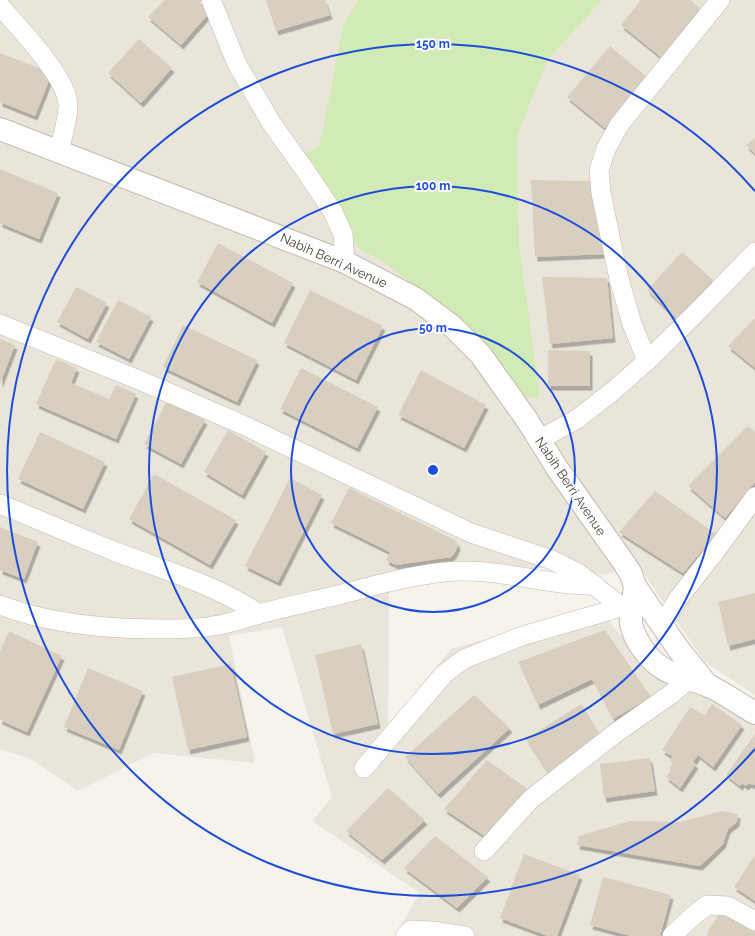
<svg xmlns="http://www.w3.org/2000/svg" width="755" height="936" viewBox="0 0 755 936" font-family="Raleway,sans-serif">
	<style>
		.residential { fill: #eae5da }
		.green { fill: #d2eab5 }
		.building { fill: #d8cfc1; filter: url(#shadow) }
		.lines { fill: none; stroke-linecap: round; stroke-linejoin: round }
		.minor-casing { stroke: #c2bbae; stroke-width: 20 }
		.tertiary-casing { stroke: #c2bbae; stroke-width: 24 }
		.minor { stroke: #fff; stroke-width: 19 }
		.tertiary { stroke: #fff; stroke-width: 22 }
		.ring { fill: none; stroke: #1d4ed8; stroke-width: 2 }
		.labels { text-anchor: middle; stroke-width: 4; stroke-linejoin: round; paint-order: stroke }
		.street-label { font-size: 13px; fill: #4b4439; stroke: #fff }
		.centre { fill: #1d4ed8; stroke: #fff; stroke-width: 2 }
		.ring-label { font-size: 12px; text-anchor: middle; font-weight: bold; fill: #1d4ed8; stroke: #fff; stroke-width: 4; stroke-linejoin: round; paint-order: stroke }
	</style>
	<defs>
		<filter id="shadow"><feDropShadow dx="2.5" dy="4.5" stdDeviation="0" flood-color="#0004"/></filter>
	</defs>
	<rect width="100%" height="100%" fill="#f6f3ec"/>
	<!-- residential -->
	<polygon class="residential" points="0,0 358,0 343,25 324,123 318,147 305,153 358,248 379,259 445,308 523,399 540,397 519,242 517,136 548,60 602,0 755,0 755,695 705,662 637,564 605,575 548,567 449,577 389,589 388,726 451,649 598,607 636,654 755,716 755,936 395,936 420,893 312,821 332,797 282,627 229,636 255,763 153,753 78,791 31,759 0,749"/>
	<!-- green -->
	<polygon class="green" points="358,0 602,0 548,60 517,136 519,242 540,397 523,399 445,308 379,259 358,248 305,153 318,147 324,123 343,25"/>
	<!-- building -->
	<g class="building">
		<polygon points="165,0 202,0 199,3 209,13 181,45 148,17"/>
		<polygon points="266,0 325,0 330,15 276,31"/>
		<polygon points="641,0 690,0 700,8 661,57 621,25"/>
		<polygon points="139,39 172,68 141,103 108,73"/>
		<polygon points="610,46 647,77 605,128 567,97"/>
		<polygon points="0,53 52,73 35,116 0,102"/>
		<polygon points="755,138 755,154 746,145"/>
		<polygon points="0,169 58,193 39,239 0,223"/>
		<polygon points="531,180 593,181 605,254 535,257"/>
		<polygon points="218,243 293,283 272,323 197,282"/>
		<polygon points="682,252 713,280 677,319 647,290"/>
		<polygon points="542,277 607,278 613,338 550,344"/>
		<polygon points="76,287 107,303 88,339 57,322"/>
		<polygon points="310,290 383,326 356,380 284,343"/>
		<polygon points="118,300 151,317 129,359 96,342"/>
		<polygon points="755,318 755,368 728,346"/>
		<polygon points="183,325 257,360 237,402 163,367"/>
		<polygon points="0,339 15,345 0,384"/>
		<polygon points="548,350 590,351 590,386 548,386"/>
		<polygon points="56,359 77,368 71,383 109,399 116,385 136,394 116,439 36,404"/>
		<polygon points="301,368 378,407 357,448 280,409"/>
		<polygon points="421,370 486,405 464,448 398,415"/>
		<polygon points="168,399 205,420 181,464 144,444"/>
		<polygon points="748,426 755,432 755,482 725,518 688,486"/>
		<polygon points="228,430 266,452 242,495 204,472"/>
		<polygon points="40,432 105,462 83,509 18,479"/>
		<polygon points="154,474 236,520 210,565 129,519"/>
		<polygon points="290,478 322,495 278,582 245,566"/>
		<polygon points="349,488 453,539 457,542 458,546 454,554 451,557 396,565 386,560 390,552 331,523"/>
		<polygon points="655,491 716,534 683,573 619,532"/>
		<polygon points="0,527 38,542 24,579 0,570"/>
		<polygon points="755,593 755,639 728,646 718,602"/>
		<polygon points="605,630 651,697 613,719 592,679 538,705 518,662"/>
		<polygon points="9,631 62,656 27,732 0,720 0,651"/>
		<polygon points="361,644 378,724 333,734 315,655"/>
		<polygon points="231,664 247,737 188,750 172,677"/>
		<polygon points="88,668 143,691 119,750 64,727"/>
		<polygon points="474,695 510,728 438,794 405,757"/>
		<polygon points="581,704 602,738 548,773 526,739"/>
		<polygon points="712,704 742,725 713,767 698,755 693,762 696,764 680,788 666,777 671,770 669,769 673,762 670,762 673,757 662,750 690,707 705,715"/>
		<polygon points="755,734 755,784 753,785 749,783 746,786 742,783 740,786 726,775"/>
		<polygon points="650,758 655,791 604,798 600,764"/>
		<polygon points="487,760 529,790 489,839 444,809"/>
		<polygon points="388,788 425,820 382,860 346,831"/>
		<polygon points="722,811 738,814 737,822 728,829 723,844 700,866 577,845 579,836 630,821 680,822"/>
		<polygon points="435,836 488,877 457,908 404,868"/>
		<polygon points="524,854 580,875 557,936 548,936 500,918"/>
		<polygon points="755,855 755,901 734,887"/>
		<polygon points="603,877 671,895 660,936 631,936 590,925"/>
		<polygon points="721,912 755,924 755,936 707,936 708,931"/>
	</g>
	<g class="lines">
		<!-- minor casing -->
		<g class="minor-casing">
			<g id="minor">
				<polyline points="211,0 237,64 272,124 307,173 333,212 343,234 345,262"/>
				<path d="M0,6C18,27 69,79 68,106C68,119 62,138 59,151"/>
				<polyline points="0,324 139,380 241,424 471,533 552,560 578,573 622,607 633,605"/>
				<polyline points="647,361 632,324 619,279 601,193 599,170 606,149 619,125 720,0"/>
				<polyline points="539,440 577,419 613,391 647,361 697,312 755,252"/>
				<path d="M0,504C40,520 79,538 119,553C167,571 216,585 259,614"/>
				<path d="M0,605C12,609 23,613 35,616C76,626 120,629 161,629C179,629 196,629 213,626C229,624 244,618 260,614C284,607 309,602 334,596C370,587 407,576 444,572C494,566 544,586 595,585"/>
				<polyline points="662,626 678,599 717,549 755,497"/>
				<polyline points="364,768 444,674 464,659 522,636 622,607"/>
				<polyline points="484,851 531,799 617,732 670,695 689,679"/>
				<polyline points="405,936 411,930 432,931 465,936"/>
				<polyline points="672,936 693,916 707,905 728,906 755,921"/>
			</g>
		</g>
		<!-- tertiary casing -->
		<g class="tertiary-casing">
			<g id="tertiary">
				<polyline points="0,129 345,262 416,299 452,326 481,355 527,420 557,468 624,563 631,574 635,586 679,650 708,686"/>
				<path d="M635,586C634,598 630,611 631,623C632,632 637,640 642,648C660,674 679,675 707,685C723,692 739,704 755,713"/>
			</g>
		</g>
		<!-- minor -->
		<use href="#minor" class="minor"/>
		<!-- tertiary -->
		<use href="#tertiary" class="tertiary"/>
	</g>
	<!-- distance rings -->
	<g class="ring">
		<circle cx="433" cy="470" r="142"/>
		<circle cx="433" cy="470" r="284"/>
		<path d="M755 749A426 426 0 1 1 755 191"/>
	</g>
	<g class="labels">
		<!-- street labels -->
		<g class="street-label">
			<text transform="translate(334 260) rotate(24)" y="5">Nabih Berri Avenue</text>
			<text transform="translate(571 486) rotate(56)" y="5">Nabih Berri Avenue</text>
		</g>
	</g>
	<circle cx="433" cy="470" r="6" class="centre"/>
	<g class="ring-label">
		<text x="433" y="48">150 m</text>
		<text x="433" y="190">100 m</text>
		<text x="433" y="332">50 m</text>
	</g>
</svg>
